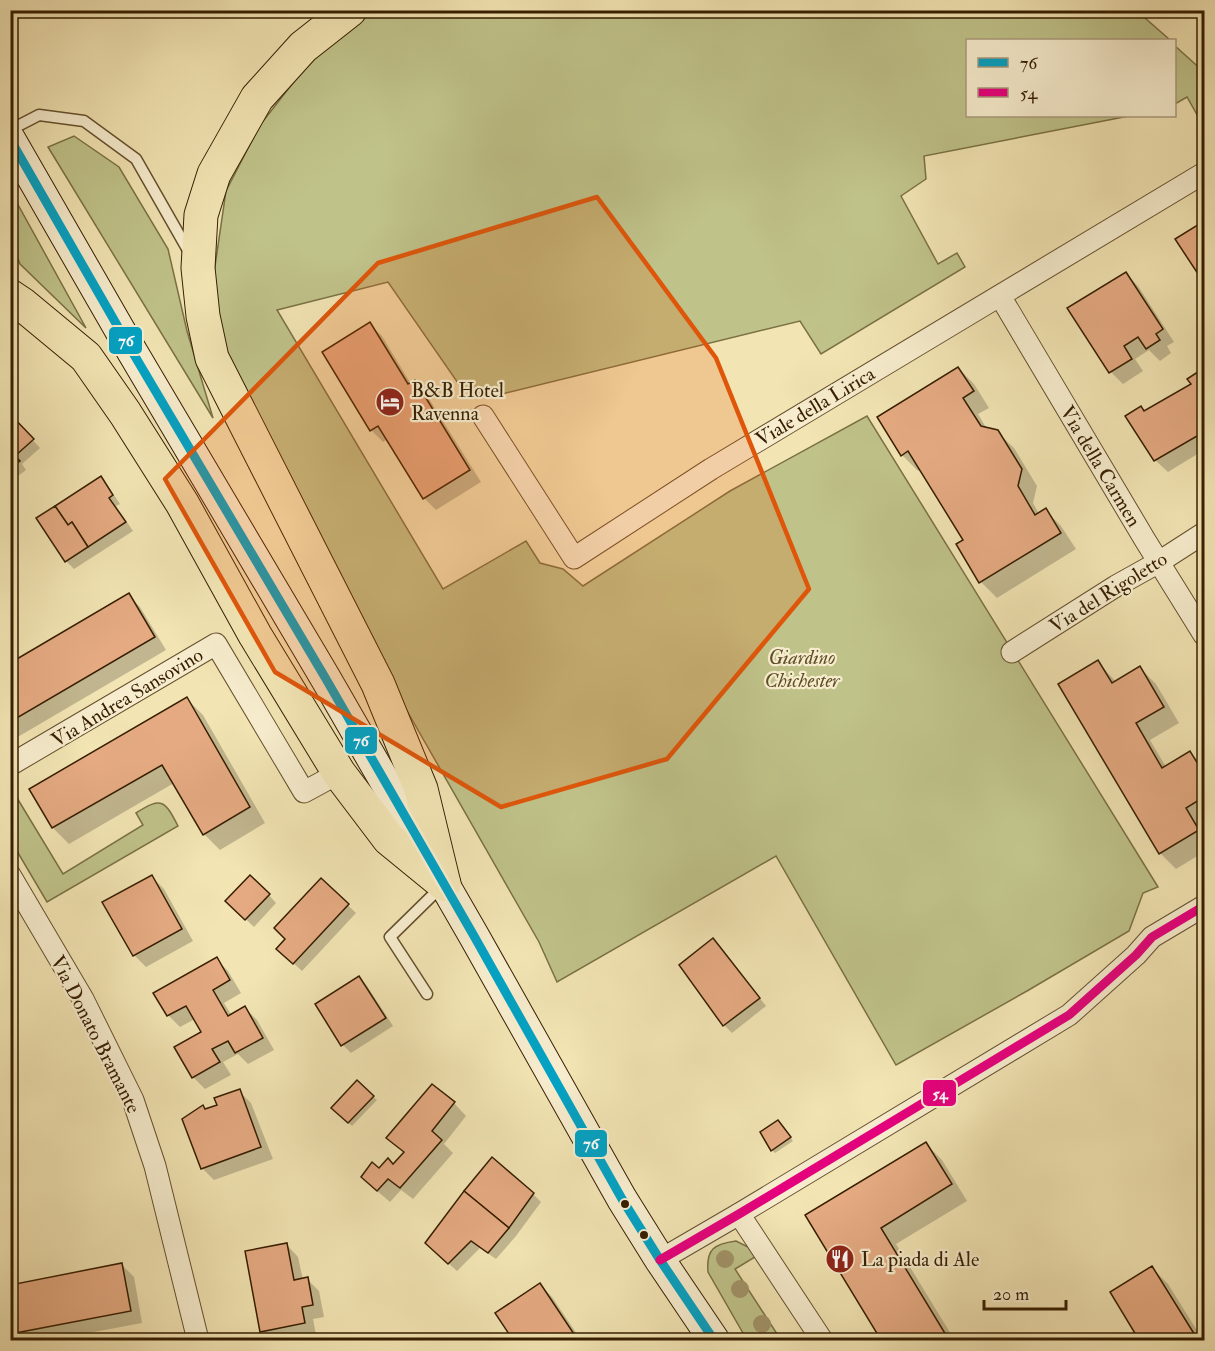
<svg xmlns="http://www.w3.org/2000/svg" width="1215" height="1351" viewBox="0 0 1215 1351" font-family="'IM FELL Double Pica',serif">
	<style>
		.green { fill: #bfc289; stroke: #7a7044; stroke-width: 1.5 }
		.shadow { fill: #0003 }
		.building { fill: #e5aa82; stroke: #361e00; stroke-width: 1.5 }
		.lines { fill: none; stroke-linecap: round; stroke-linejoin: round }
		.lane-casing { stroke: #65502d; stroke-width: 13 }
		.street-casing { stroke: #65502d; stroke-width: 23 }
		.secondary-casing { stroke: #361e00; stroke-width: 32 }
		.highway-casing { stroke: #361e00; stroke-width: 35 }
		.lane { stroke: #f7edce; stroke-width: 10 }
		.street { stroke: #f7edce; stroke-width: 21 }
		.secondary { stroke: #f7edce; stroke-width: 30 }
		.highway { stroke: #f2e4b3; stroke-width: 33 }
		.bus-1-casing { stroke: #f7edce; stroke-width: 14 }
		.bus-2-casing { stroke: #f7edce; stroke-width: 14 }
		.bus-1 { stroke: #03a2c4; stroke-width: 9 }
		.bus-2 { stroke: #e5007d; stroke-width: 9 }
		.tree { fill: #a19267 }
		.marked { fill: #df560b; fill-opacity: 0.2; stroke: #df560b; stroke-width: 4.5; stroke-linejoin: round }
		.bus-dot { fill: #361e00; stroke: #f7edce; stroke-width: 2 }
		.labels { text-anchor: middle; stroke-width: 4.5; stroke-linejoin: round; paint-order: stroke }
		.poi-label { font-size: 20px; fill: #361e00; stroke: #f7edce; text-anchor: start }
		.street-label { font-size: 20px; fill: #361e00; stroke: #f7edce }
		.park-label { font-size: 20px; font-style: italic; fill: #5f4f29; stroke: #f7edce }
		.line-badge { stroke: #f7edce; stroke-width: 2 }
		.badge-label { font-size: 16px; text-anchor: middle; font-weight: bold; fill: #fff }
	</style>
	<rect width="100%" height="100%" fill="#f2e4b3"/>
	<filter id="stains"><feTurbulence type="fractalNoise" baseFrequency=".00333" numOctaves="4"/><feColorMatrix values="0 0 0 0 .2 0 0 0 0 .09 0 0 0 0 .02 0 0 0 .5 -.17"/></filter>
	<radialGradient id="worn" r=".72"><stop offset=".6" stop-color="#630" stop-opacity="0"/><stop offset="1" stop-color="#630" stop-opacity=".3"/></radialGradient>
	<!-- green -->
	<g class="green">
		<polygon points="370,11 1137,11 1170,40 968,40 968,116 1129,116 924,156 926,179 901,196 938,264 957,253 965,267 821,354 800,321 490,397 460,386 388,282 277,310 443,589 526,541 540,563 563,569 583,586 730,491 867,416 1158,887 1143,893 1129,931 1027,991 896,1065 776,856 557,982 539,942 402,702 223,356 214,273 226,191 260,125 318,51"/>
		<polygon points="1174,45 1204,72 1204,127 1187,97 1175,104"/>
		<polygon points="74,136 119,167 168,249 187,331 213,418 48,147"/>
		<polygon points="11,192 86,328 20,264 11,242"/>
		<path d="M11,788L63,874L143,825L136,813C162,796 165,801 178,826L47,902L11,841Z"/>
		<path d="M736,1241L750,1248L755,1257L735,1269L781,1340H747L708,1272C706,1249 714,1244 736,1241Z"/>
	</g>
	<!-- shadow -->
	<g class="shadow">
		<polygon points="1136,10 1156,10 1139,14"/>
		<polygon points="1204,223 1204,281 1177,239"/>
		<polygon points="1126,274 1138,286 1174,342 1167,346 1171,353 1160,361 1149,350 1135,359 1143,371 1123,384 1111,372"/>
		<polygon points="369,324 382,336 411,384 414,382 426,394 481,482 436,510 424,498 388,439 383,442 371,430"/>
		<polygon points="958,368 974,384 989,408 978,414 987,429 997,432 1014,448 1037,486 1033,503 1039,514 1045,510 1061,526 1076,549 997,598 981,582 965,540 921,469 918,471 902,455"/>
		<polygon points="1204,370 1204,450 1168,472 1155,460 1141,408 1145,412 1193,384 1190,379"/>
		<polygon points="10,415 40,448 22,464 26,470 10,482"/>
		<polygon points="100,478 108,486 120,504 116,506 133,531 74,569 66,561 38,518"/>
		<polygon points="128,595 140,607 166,650 16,738 10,733 10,665"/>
		<polygon points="1098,662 1116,682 1140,668 1156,684 1179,723 1150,740 1166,767 1190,752 1204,767 1204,822 1201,825 1204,831 1204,852 1176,869 1160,853"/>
		<polygon points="187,699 203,715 265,823 220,850 204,834 174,783 69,844 53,828 31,789"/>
		<polygon points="152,877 164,889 193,941 146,967 134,955"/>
		<polygon points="321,880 356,913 302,971 278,949 287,940"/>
		<polygon points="269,895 276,903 254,927 235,909"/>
		<polygon points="713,940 721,947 766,1006 732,1033 724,1025"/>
		<polygon points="216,959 228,971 241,993 224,1003 232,1016 245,1008 257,1020 274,1050 248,1064 238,1054 223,1062 231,1075 205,1089 193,1077 203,1032 195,1019 180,1027 168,1015"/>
		<polygon points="359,978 367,986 393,1026 351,1053 343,1045"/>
		<polygon points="357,1083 377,1100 352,1126 333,1108"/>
		<polygon points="432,1086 454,1103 466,1116 444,1144 453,1153 413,1199 401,1190 390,1202 375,1189 379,1170 394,1166 404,1153 388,1138"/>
		<polygon points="239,1091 251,1103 273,1159 214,1180 202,1168 203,1107 206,1110 219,1106"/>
		<polygon points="782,1125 793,1141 775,1153 772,1150"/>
		<polygon points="926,1144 942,1160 967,1201 896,1244 954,1339 958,1340 883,1340 807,1216"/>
		<polygon points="533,1194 541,1202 516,1236 496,1259 480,1248 457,1271 435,1251"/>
		<polygon points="286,1244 298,1257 303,1280 307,1279 319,1291 324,1317 313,1319 316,1335 289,1340 271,1340 262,1331"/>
		<polygon points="122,1265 134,1277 142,1323 51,1340 10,1340 10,1287"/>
		<polygon points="1152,1268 1168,1284 1203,1340 1141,1340 1112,1293"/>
		<polygon points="540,1285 552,1297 581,1340 514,1340 497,1314"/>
	</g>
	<!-- building -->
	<g class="building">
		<polygon points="1204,221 1204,283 1175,239"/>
		<polygon points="1126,272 1163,329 1156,334 1160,340 1146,349 1138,337 1124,346 1132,359 1109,373 1067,308"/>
		<polygon points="370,322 408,384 415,380 470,470 423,499 378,426 370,431 322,352"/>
		<polygon points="958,367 974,391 963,398 981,426 998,430 1022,469 1018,486 1035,515 1046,508 1061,533 979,583 956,544 963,540 908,451 901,456 877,417"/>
		<polygon points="1204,368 1204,432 1154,461 1125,416 1141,406 1144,411 1191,384 1187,379"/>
		<polygon points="10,414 34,439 15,456 20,461 10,468"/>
		<polygon points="101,476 113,495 109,498 126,522 88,547 72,522 68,525 55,506"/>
		<polygon points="55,506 68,525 72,522 88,547 65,562 36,518"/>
		<polygon points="129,593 155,637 10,722 10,663"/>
		<polygon points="1098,660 1112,683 1140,666 1164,707 1136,723 1162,768 1190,751 1204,774 1204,797 1186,808 1199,830 1159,854 1058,684"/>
		<polygon points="187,697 250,807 203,835 162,765 52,828 29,789"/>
		<polygon points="152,875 182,929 133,956 102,902"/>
		<polygon points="250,875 270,894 245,920 225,901"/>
		<polygon points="321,878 349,904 293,964 276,949 285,939 274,928"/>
		<polygon points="713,938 760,998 723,1026 679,965"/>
		<polygon points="217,957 230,980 213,990 228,1016 245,1006 263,1038 235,1053 228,1041 212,1049 220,1062 192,1078 174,1047 201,1032 186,1006 167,1016 153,993"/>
		<polygon points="359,976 386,1018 341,1046 315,1004"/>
		<polygon points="357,1080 374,1096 348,1123 331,1108"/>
		<polygon points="432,1084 455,1102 432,1131 442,1140 400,1188 388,1179 377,1191 361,1177 372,1162 379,1168 388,1158 393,1164 404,1152 386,1138"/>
		<polygon points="240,1089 261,1147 201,1169 182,1119 203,1105 205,1109 217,1105 214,1098"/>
		<polygon points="778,1120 791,1137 771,1151 760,1132"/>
		<polygon points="926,1142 952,1184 881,1228 946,1335 945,1340 881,1340 805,1215"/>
		<polygon points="492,1157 534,1193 509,1228 464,1191"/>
		<polygon points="464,1191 509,1228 488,1253 471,1241 448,1264 425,1243"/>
		<polygon points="287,1243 294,1280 308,1277 313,1305 302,1307 305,1323 260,1332 245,1251"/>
		<polygon points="122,1263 131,1311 10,1334 10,1285"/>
		<polygon points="1152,1266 1193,1332 1198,1340 1139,1340 1110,1292"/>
		<polygon points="540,1283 578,1340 513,1340 495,1313"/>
		<polygon points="946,1335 963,1340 945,1340"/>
	</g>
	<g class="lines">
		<!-- lane casing -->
		<g class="lane-casing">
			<g id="lane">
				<polyline points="10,130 39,115 84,121 136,159 189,252"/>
				<polyline points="427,994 390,937 442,886"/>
			</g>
		</g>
		<!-- street casing -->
		<g class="street-casing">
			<g id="street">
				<polyline points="1000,296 1145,540 1204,635"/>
				<polyline points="483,416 574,558 711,469 1204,173"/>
				<polyline points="1012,652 1116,586 1159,562 1204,533"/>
				<polyline points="10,765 216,644 304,792 339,773"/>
				<polyline points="10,875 83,999 133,1100 155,1166 198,1340"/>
				<polyline points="739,1214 822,1340"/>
				<polyline points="660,1260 739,1214 1069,1015 1136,955 1152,937 1204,906"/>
			</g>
		</g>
		<!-- secondary casing -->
		<g class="secondary-casing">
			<polyline id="secondary" points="10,139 133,353 326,679 474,936 622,1199 660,1260 714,1340"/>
		</g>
		<!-- highway casing -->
		<g class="highway-casing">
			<g id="highway">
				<polyline points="350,10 303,47 257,98 214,174 201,215 198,268 203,316 212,358 378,684 421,789 444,884"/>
				<polyline points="10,296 22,304 86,357 125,413 182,503 255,635 339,773 389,839 444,884"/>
			</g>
		</g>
		<!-- lane -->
		<use href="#lane" class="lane"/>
		<!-- street -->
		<use href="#street" class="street"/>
		<!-- secondary -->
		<use href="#secondary" class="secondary"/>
		<!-- highway -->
		<use href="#highway" class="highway"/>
		<!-- bus-1 casing -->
		<g class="bus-1-casing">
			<polyline id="bus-1" points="10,139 133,353 326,679 474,936 622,1199 660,1260 714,1340"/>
		</g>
		<!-- bus-2 casing -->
		<g class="bus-2-casing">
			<polyline id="bus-2" points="660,1260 739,1214 1069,1015 1136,955 1152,937 1204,906"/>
		</g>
		<!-- bus-1 -->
		<use href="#bus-1" class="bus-1"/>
		<!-- bus-2 -->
		<use href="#bus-2" class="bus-2"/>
	</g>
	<!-- trees -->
	<g class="tree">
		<circle cx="725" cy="1259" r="9"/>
		<circle cx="740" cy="1289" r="9"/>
		<circle cx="762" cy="1324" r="9"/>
	</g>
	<!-- marked area -->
	<path class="marked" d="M597,197L716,358L809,589L667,759L501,807L275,672L165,479L378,263Z"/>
	<!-- icons -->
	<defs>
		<g id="hotel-disc" transform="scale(1.5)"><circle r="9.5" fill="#8f2418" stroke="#f7edce"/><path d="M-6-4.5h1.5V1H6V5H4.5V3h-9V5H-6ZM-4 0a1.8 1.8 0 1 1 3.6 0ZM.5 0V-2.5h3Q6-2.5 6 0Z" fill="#fff"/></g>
		<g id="restaurant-disc" transform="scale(1.5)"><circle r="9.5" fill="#8f2418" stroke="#f7edce"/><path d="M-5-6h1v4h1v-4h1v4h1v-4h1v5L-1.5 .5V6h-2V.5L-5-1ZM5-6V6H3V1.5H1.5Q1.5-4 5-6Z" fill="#fff"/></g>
	</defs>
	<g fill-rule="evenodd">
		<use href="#hotel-disc" x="390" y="402"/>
		<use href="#restaurant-disc" x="840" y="1259"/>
	</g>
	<!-- markers -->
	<g class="bus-dot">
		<circle cx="625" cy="1204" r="5"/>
		<circle cx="644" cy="1235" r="5"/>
	</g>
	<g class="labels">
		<!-- poi labels -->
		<g class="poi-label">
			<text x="411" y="397">B&amp;B Hotel<tspan x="411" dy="23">Ravenna</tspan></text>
			<text x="861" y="1266">La piada di Ale</text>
		</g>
		<!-- street labels -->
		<g class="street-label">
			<text transform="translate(815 406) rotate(-31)" y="7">Viale della Lirica</text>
			<text transform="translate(1101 466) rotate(59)" y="7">Via della Carmen</text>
			<text transform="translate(1108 592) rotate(-32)" y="7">Via del Rigoletto</text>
			<text transform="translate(127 697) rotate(-31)" y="7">Via Andrea Sansovino</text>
			<text transform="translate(96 1034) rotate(63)" y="7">Via Donato Bramante</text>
		</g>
		<!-- park labels -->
		<g class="park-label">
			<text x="802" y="664">Giardino<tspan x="802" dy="23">Chichester</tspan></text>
		</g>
	</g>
	<g class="line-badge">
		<rect x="108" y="326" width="35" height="29" rx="6" fill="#03a2c4"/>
		<rect x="344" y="726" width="34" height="29" rx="6" fill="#03a2c4"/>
		<rect x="922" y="1079" width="35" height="28" rx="6" fill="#e5007d"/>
		<rect x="574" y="1129" width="34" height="29" rx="6" fill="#03a2c4"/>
	</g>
	<g class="badge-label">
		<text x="126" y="346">76</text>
		<text x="361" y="746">76</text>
		<text x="940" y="1099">54</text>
		<text x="591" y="1149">76</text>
	</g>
	<!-- margin -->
	<rect width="1215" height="1351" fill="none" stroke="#f2e4b3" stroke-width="36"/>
	<rect x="12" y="12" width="1191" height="1327" fill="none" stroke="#361e00" stroke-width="3"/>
	<rect x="18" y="18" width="1179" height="1315" fill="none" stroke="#361e00" stroke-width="1.5"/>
	<!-- legend -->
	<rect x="966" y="39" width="210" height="78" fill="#f7edce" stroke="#aa9a7c" stroke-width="1.5"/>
	<rect x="978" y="58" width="30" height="9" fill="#03a2c4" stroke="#aa9a7c" stroke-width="1.5"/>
	<text x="1020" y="69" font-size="18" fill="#361e00">76</text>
	<rect x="978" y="88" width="30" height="9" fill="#e5007d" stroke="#aa9a7c" stroke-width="1.5"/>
	<text x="1020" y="99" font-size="18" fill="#361e00">54</text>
	<!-- scale -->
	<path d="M984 1300v9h82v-9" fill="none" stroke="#361e00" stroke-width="3"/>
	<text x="993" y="1300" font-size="18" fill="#361e00" stroke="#f7edce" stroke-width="4.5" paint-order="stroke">20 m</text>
	<rect width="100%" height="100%" filter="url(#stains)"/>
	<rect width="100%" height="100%" fill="url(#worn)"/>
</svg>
